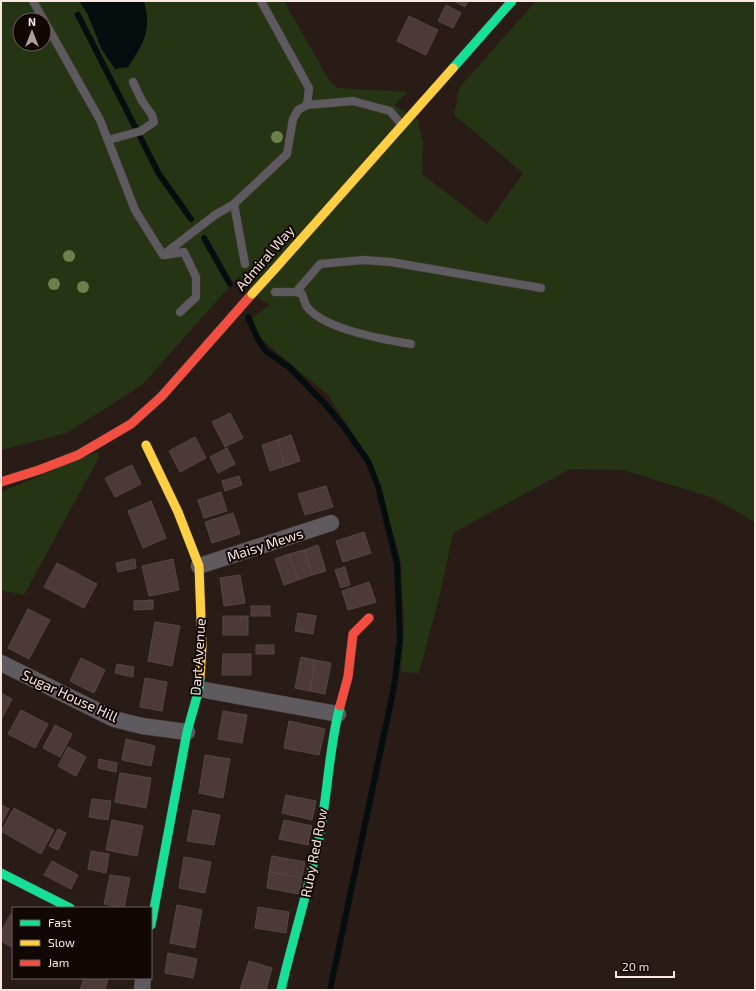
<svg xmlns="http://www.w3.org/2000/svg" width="756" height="991" viewBox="0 0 756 991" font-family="'Exo 2',sans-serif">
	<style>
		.green { fill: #253514; fill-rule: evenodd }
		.water { fill: #050d0e }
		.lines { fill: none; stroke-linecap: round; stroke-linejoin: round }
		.stream { stroke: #050d0e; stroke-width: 6 }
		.building { fill: #4d3937; stroke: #554744 }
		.lane-casing { stroke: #443934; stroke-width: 9 }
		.street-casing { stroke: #443934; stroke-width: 17 }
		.fast-casing { stroke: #443934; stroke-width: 10 }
		.slow-casing { stroke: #443934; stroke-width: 10 }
		.jam-casing { stroke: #443934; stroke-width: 10 }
		.lane { stroke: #5f5a60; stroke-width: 8 }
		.street { stroke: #5f5a60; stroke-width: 16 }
		.fast { stroke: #16e098; stroke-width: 9 }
		.slow { stroke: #ffcf43; stroke-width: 9 }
		.jam { stroke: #f24e42; stroke-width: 9 }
		.slow-bridge-casing { stroke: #443934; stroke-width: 10; stroke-linecap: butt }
		.slow-bridge { stroke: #ffcf43; stroke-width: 9 }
		.tree { fill: #6a814c }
		.labels { text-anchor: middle; stroke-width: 4; stroke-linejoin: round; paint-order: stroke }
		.street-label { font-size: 14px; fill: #f8e6df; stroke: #110704 }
	</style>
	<rect width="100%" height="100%" fill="#291c16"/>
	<!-- green -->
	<g class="green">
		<path d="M1,1H284L329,80L336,88L408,92L394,105L418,120L423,143L422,174L487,224L523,173L454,115L459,88L536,1H755V522L711,497L623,470L570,469L453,533L440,594L419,673L401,672L404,629L401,562L374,467L328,395L261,339L251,319L270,305L262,300L239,276L142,385L67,433L1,450ZM20,20H44V44H20Z"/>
		<polygon points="97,452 99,457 24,595 1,590 1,492"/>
	</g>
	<!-- water -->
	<path class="water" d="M79,1H144C152,30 144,43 128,67L115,69L102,50L87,13Z"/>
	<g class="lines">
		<!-- stream -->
		<g class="stream">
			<polyline points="78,15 159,174 191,219"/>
			<polyline points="204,238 230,284"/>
			<polyline points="248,317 258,339 266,351 290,368 325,404 344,427 368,461 378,486 397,564 400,639 394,687 330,990"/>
		</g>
	</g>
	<!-- building -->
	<g class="building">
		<polygon points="454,1 468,1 465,7"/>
		<polygon points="446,5 461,13 453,28 438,21"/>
		<polygon points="409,16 438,30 426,55 397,41"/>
		<polygon points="230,413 243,438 225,447 212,422"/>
		<polygon points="291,435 300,461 285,466 277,440"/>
		<polygon points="195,437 206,458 180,472 169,451"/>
		<polygon points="277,440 285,466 270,471 262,445"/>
		<polygon points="227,448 235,464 218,473 210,457"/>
		<polygon points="132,465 141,484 115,497 105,478"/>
		<polygon points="239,476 242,485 225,491 222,481"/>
		<polygon points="326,486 333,507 305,515 298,494"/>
		<polygon points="221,492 227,511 204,518 198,500"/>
		<polygon points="151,501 166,538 143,548 128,511"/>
		<polygon points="233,513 240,534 212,543 205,522"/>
		<polygon points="364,532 371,553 343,562 336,541"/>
		<polygon points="318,545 326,571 312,575 304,550"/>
		<polygon points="304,550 312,575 298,580 289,554"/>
		<polygon points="289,554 298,580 284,585 275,559"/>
		<polygon points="135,559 136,568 118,572 116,563"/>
		<polygon points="173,559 179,590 149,596 142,566"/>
		<polygon points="57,563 97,584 84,608 44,587"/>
		<polygon points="345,567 350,585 341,588 335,570"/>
		<polygon points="240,575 245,603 224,606 220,578"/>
		<polygon points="369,582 376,602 348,610 342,591"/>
		<polygon points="153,600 153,609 134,610 134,601"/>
		<rect x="251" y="606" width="19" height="10"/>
		<polygon points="28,609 50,620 29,659 8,648"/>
		<polygon points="298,613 316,616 313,634 295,631"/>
		<rect x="223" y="616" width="25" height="19"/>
		<polygon points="155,622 180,626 172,666 148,661"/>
		<rect x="256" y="645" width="18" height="9"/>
		<polygon points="223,654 251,654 251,675 222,675"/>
		<polygon points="301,657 315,660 310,691 295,688"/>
		<polygon points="81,658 105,670 94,693 70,681"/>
		<polygon points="315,660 331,663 325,694 310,691"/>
		<polygon points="117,664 134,667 133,677 115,673"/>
		<polygon points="145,678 167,682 162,711 140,707"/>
		<polygon points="1,693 12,699 1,720"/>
		<polygon points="21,710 48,724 35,748 8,734"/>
		<polygon points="223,711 247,715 242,743 218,739"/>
		<polygon points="289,721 325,729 319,755 284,748"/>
		<polygon points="55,725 72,734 60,757 43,748"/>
		<polygon points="126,739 155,746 151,766 122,760"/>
		<polygon points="68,747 86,757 76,776 58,766"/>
		<polygon points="205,755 230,759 223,798 199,793"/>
		<polygon points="99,759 117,763 116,772 98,768"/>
		<polygon points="120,773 151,778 146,808 115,802"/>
		<polygon points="286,795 316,801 312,820 282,813"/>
		<polygon points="92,799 111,801 108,820 89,817"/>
		<polygon points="1,805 9,809 1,825"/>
		<polygon points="14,808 54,830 41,854 1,831"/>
		<polygon points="193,810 220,815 214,845 187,841"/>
		<polygon points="112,820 143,826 137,856 106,850"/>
		<polygon points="284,820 312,826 308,845 279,839"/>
		<polygon points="58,829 66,833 58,850 49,846"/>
		<polygon points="91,851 109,854 106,873 88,869"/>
		<polygon points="272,856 305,862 302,878 269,872"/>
		<polygon points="184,857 211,862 205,893 179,888"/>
		<polygon points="52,861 78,875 71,889 44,875"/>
		<polygon points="269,872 302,878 299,894 267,888"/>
		<polygon points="110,875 130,878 124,908 104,904"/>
		<polygon points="177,905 202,910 195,948 170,943"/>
		<polygon points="258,907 289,912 286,933 255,928"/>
		<polygon points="10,915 13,916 13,948 1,941 1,932"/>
		<polygon points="168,953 197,959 193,978 165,973"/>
		<polygon points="249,961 272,968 266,990 240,990"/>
		<polygon points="84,978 108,978 105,990 80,990"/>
	</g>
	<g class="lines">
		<!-- lane casing -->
		<g class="lane-casing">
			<g id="lane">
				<polyline points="33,1 100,120 135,210 163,255 215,215 234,204 287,154 293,119 298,110 307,105 353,101 390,111 401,124"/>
				<polyline points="261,1 309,88 307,105"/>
				<polyline points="108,140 141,131 154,122 152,115 142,101 133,82"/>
				<polyline points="234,204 245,264"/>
				<polyline points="165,255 184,252 196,277 196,297 180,312"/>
				<path d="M275,292H296L302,294C304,299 305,305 308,308C325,329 386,340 411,344"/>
				<polyline points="296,292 320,264 363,260 391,262 541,288"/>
			</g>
		</g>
		<!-- street casing -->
		<g class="street-casing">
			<g id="street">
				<polyline points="199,566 331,523"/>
				<polyline points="1,663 114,719 142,726 187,732"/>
				<polyline points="199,689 338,714"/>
				<polyline points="142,990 143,978"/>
			</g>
		</g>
		<!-- fast casing -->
		<g class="fast-casing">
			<g id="fast">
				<polyline points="453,68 512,1"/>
				<polyline points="1,873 70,908"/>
				<polyline points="151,925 187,732 199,689 200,678"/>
				<path d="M281,990C293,937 310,886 320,833C328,791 329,747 340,706"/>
			</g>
		</g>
		<!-- slow casing -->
		<g class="slow-casing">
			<g id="slow">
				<polyline points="273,271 453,68"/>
				<polyline points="146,445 178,512 199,566 202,646 200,678"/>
			</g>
		</g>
		<!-- jam casing -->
		<g class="jam-casing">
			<g id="jam">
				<polyline points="1,482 39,470 78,455 131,424 162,396 252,294"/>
				<polyline points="340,706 348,677 353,634 369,618"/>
			</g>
		</g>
		<!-- lane -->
		<use href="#lane" class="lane"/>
		<!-- street -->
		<use href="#street" class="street"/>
		<!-- fast -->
		<use href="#fast" class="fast"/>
		<!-- slow -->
		<use href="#slow" class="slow"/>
		<!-- jam -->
		<use href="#jam" class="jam"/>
		<!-- slow-bridge casing -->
		<g class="slow-bridge-casing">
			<polyline id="slow-bridge" points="252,294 273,271"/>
		</g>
		<!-- slow-bridge -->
		<use href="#slow-bridge" class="slow-bridge"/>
	</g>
	<!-- trees -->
	<g class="tree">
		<circle cx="277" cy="137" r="6"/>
		<circle cx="69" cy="256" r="6"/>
		<circle cx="54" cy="284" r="6"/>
		<circle cx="83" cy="287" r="6"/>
	</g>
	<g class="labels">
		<!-- street labels -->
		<g class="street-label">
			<text transform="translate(265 258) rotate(-49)" y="5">Admiral Way</text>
			<text transform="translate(265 545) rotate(-18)" y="5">Maisy Mews</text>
			<text transform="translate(198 657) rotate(-86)" y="5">Dart Avenue</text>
			<text transform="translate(70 696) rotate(25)" y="5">Sugar House Hill</text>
			<text transform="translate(314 853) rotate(-79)" y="5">Ruby Red Row</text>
		</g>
	</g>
	<!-- border -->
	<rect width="756" height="991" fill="none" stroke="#f8e6df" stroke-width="4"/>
	<!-- legend -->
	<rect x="12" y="907" width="140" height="72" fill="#110704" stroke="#6d605c"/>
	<rect x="20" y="920" width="20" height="6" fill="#16e098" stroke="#6d605c"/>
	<text x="48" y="927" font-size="12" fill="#f8e6df">Fast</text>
	<rect x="20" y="940" width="20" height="6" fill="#ffcf43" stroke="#6d605c"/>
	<text x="48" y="947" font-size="12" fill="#f8e6df">Slow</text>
	<rect x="20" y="960" width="20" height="6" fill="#f24e42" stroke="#6d605c"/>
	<text x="48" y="967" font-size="12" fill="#f8e6df">Jam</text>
	<!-- north arrow -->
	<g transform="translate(32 32)"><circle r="19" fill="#110704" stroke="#6d605c"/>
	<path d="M0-3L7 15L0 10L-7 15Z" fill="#b09f99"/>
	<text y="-6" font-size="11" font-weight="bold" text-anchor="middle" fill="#f8e6df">N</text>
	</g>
	<!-- scale -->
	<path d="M616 971v6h58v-6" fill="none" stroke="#f8e6df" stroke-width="2"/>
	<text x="622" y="971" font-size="12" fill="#f8e6df" stroke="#110704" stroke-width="3" paint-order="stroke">20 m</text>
</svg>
